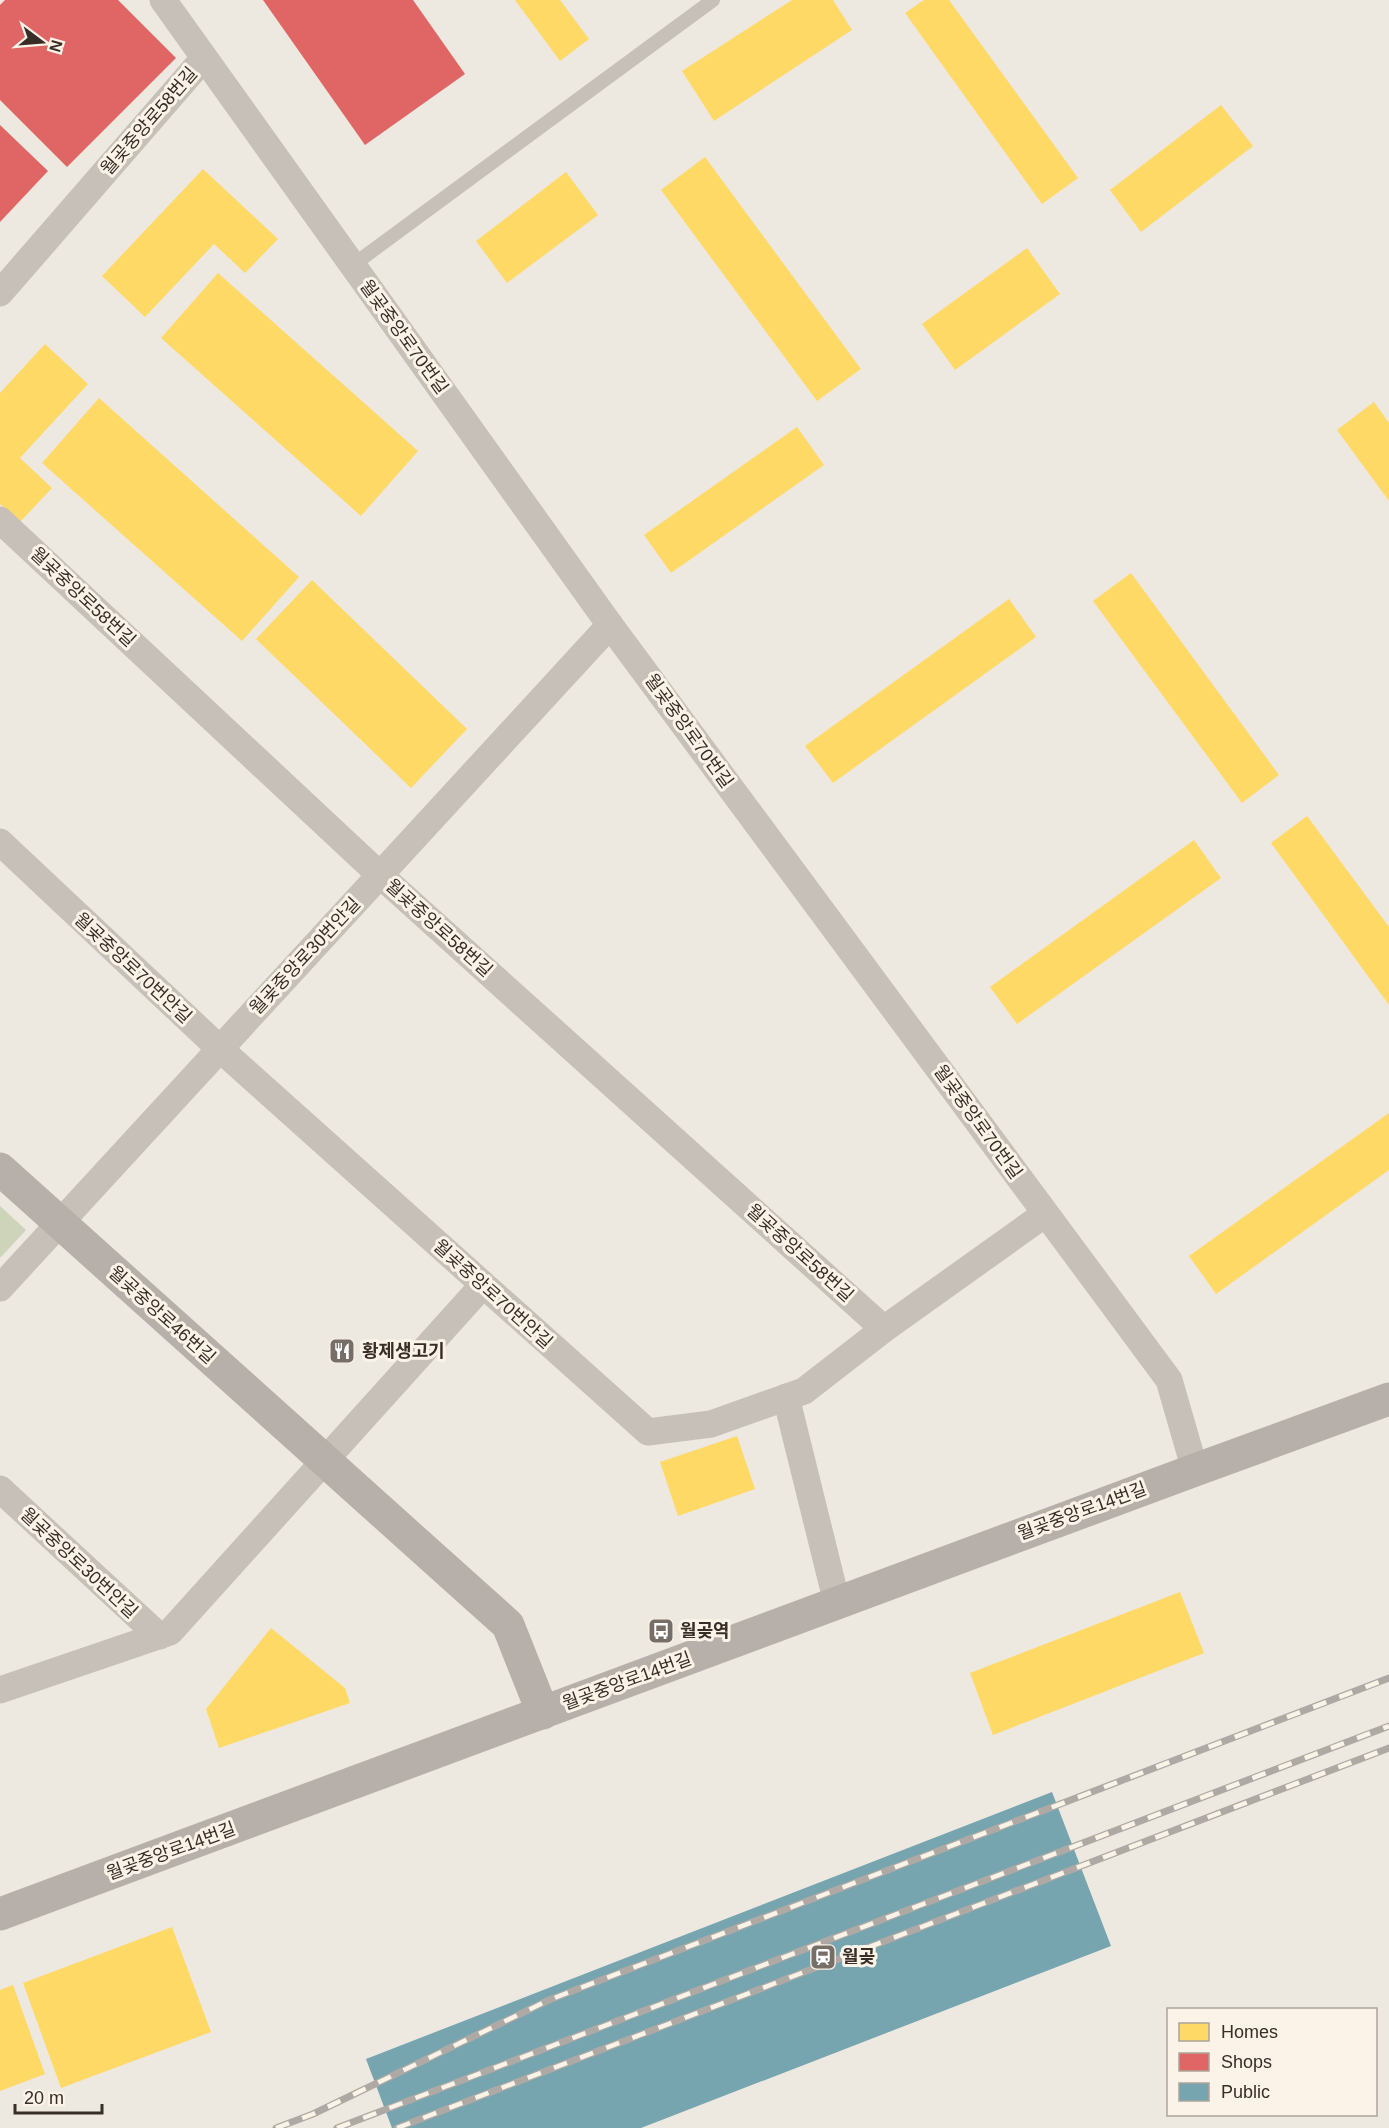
<svg xmlns="http://www.w3.org/2000/svg" width="1389" height="2128" viewBox="0 0 1389 2128" font-family="Helvetica,'Noto Sans KR',sans-serif">
	<style>
		.green { fill: #cdd4b9 }
		.homes { fill: #ffd966 }
		.shops { fill: #e06666 }
		.public { fill: #76a5af }
		.lines { fill: none; stroke-linecap: round; stroke-linejoin: round }
		.lane { stroke: #c6c0b9; stroke-width: 14 }
		.street { stroke: #c6c0b9; stroke-width: 27 }
		.secondary { stroke: #b7b0aa; stroke-width: 33 }
		.rail-casing { stroke: #aea9a4; stroke-width: 7 }
		.rail { stroke: #fbf3e7; stroke-width: 4.5; stroke-dasharray: 14; stroke-linecap: butt }
		.labels { text-anchor: middle; stroke-width: 6; stroke-linejoin: round; paint-order: stroke }
		.street-label { font-size: 18px; fill: #382d27; stroke: #fbf3e7 }
		.poi-label { font-size: 18px; font-weight: bold; fill: #382d27; stroke: #fbf3e7; text-anchor: start }
	</style>
	<rect width="100%" height="100%" fill="#ede8e0"/>
	<!-- green -->
	<polygon class="green" points="0,1206 26,1230 0,1258"/>
	<!-- homes -->
	<g class="homes">
		<polygon points="515,0 560,0 589,39 560,61"/>
		<polygon points="792,0 833,0 852,30 714,121 682,71"/>
		<polygon points="924,0 949,0 1078,178 1042,204 905,13"/>
		<polygon points="1221,105 1253,146 1141,232 1110,190"/>
		<polygon points="705,157 861,369 817,401 661,190"/>
		<polygon points="203,169 278,239 245,273 214,244 145,317 102,276"/>
		<polygon points="566,172 598,215 507,283 476,241"/>
		<polygon points="1027,248 1060,294 955,370 922,324"/>
		<polygon points="218,273 418,451 361,516 161,338"/>
		<polygon points="45,344 88,384 20,458 52,488 20,522 0,504 0,393"/>
		<polygon points="99,398 299,577 242,641 42,463"/>
		<polygon points="1374,402 1389,423 1389,501 1337,430"/>
		<polygon points="797,427 824,465 671,573 644,535"/>
		<polygon points="1131,573 1279,775 1242,803 1093,601"/>
		<polygon points="312,580 467,729 411,788 256,639"/>
		<polygon points="1009,599 1036,637 833,783 805,746"/>
		<polygon points="1307,816 1389,927 1389,1005 1271,843"/>
		<polygon points="1194,840 1221,878 1017,1024 990,987"/>
		<polygon points="1389,1113 1389,1170 1216,1294 1189,1256"/>
		<polygon points="737,1436 755,1489 678,1516 660,1462"/>
		<polygon points="1180,1592 1204,1653 993,1735 970,1673"/>
		<polygon points="271,1628 345,1688 350,1703 219,1748 206,1709"/>
		<polygon points="172,1927 211,2032 61,2088 23,1983"/>
		<polygon points="13,1985 45,2074 0,2091 0,1990"/>
	</g>
	<!-- shops -->
	<g class="shops">
		<polygon points="5,0 118,0 176,58 67,167 0,100 0,5"/>
		<polygon points="263,0 413,0 465,74 365,145"/>
		<polygon points="0,125 48,171 0,222"/>
	</g>
	<!-- public -->
	<polygon class="public" points="1052,1792 1111,1946 641,2128 392,2128 366,2059"/>
	<g class="lines">
		<!-- lane -->
		<polyline class="lane" points="353,265 713,0"/>
		<!-- street -->
		<g class="street">
			<polyline points="163,0 610,625 1169,1380 1195,1470"/>
			<polyline points="0,293 204,58"/>
			<polyline points="0,520 380,875 884,1329"/>
			<polyline points="0,842 220,1049 648,1432 711,1424 804,1391 884,1329 1045,1214"/>
			<polyline points="0,1288 610,625"/>
			<polyline points="786,1397 837,1603"/>
			<polyline points="0,1489 159,1636"/>
			<polyline points="0,1690 170,1632 483,1285"/>
		</g>
		<!-- secondary -->
		<g class="secondary">
			<polyline points="0,1169 508,1625 543,1713"/>
			<polyline points="0,1914 1195,1470 1389,1399"/>
		</g>
		<!-- rail casing -->
		<g class="rail-casing">
			<g id="rail">
				<polyline points="276,2128 313,2114 549,2000 1389,1678"/>
				<polyline points="337,2128 1389,1726"/>
				<polyline points="397,2128 1389,1748"/>
			</g>
		</g>
		<!-- rail -->
		<use href="#rail" class="rail"/>
	</g>
	<!-- icons -->
	<defs>
		<g id="restaurant-square" transform="scale(1.35)"><rect x="-9" y="-9" width="18" height="18" rx="4" fill="#776e68" stroke="#fbf3e7"/><path d="M-5-6h1v4h1v-4h1v4h1v-4h1v5L-1.5 .5V6h-2V.5L-5-1ZM5-6V6H3V1.5H1.5Q1.5-4 5-6Z" fill="#fff"/></g>
		<g id="bus-square" transform="scale(1.35)"><rect x="-9" y="-9" width="18" height="18" rx="4" fill="#776e68" stroke="#fbf3e7"/><path d="M-5-6H5V4H4V6H2V4H-2V6H-4V4H-5ZM-3.5-4V0h7V-4ZM-3.5 1.2v1.5H-2V1.2ZM2 1.2v1.5H3.5V1.2Z" fill="#fff"/></g>
		<g id="station-square" transform="scale(1.35)"><rect x="-9" y="-9" width="18" height="18" rx="4" fill="#776e68" stroke="#fbf3e7"/><path d="M-3-6H3Q5-6 5-4V2Q5 4 3 4L4.5 6H3L1.5 4h-3L-3 6H-4.5L-3 4Q-5 4-5 2V-4Q-5-6-3-6ZM-3.5-4v3h7v-3ZM-3.5 1v1.5H-2V1ZM2 1v1.5H3.5V1Z" fill="#fff"/></g>
	</defs>
	<g fill-rule="evenodd">
		<use href="#restaurant-square" x="342" y="1351"/>
		<use href="#bus-square" x="661" y="1631"/>
		<use href="#station-square" x="823" y="1957"/>
	</g>
	<g class="labels">
		<!-- street labels -->
		<g class="street-label">
			<text transform="translate(149 121) rotate(-49)" y="6">월곶중앙로58번길</text>
			<text transform="translate(404 337) rotate(54)" y="6">월곶중앙로70번길</text>
			<text transform="translate(83 597) rotate(43)" y="6">월곶중앙로58번길</text>
			<text transform="translate(689 731) rotate(54)" y="6">월곶중앙로70번길</text>
			<text transform="translate(439 928) rotate(42)" y="6">월곶중앙로58번길</text>
			<text transform="translate(305 956) rotate(-47)" y="6">월곶중앙로30번안길</text>
			<text transform="translate(133 968) rotate(43)" y="6">월곶중앙로70번안길</text>
			<text transform="translate(978 1122) rotate(54)" y="6">월곶중앙로70번길</text>
			<text transform="translate(800 1253) rotate(42)" y="6">월곶중앙로58번길</text>
			<text transform="translate(493 1294) rotate(42)" y="6">월곶중앙로70번안길</text>
			<text transform="translate(162 1315) rotate(42)" y="6">월곶중앙로46번길</text>
			<text transform="translate(1082 1511) rotate(-20)" y="6">월곶중앙로14번길</text>
			<text transform="translate(79 1563) rotate(43)" y="6">월곶중앙로30번안길</text>
			<text transform="translate(627 1681) rotate(-20)" y="6">월곶중앙로14번길</text>
			<text transform="translate(171 1851) rotate(-20)" y="6">월곶중앙로14번길</text>
		</g>
		<!-- poi labels -->
		<g class="poi-label">
			<text x="362" y="1357">황제생고기</text>
			<text x="680" y="1637">월곶역</text>
			<text x="842" y="1963">월곶</text>
		</g>
	</g>
	<!-- legend -->
	<rect x="1167" y="2008" width="210" height="108" fill="#fbf3e7" stroke="#ada49a" stroke-width="1.5"/>
	<rect x="1179" y="2023" width="30" height="18" fill="#ffd966" stroke="#ada49a" stroke-width="1.5"/>
	<text x="1221" y="2038" font-size="18" fill="#382d27">Homes</text>
	<rect x="1179" y="2053" width="30" height="18" fill="#e06666" stroke="#ada49a" stroke-width="1.5"/>
	<text x="1221" y="2068" font-size="18" fill="#382d27">Shops</text>
	<rect x="1179" y="2083" width="30" height="18" fill="#76a5af" stroke="#ada49a" stroke-width="1.5"/>
	<text x="1221" y="2098" font-size="18" fill="#382d27">Public</text>
	<!-- north arrow -->
	<g transform="translate(42 42) rotate(106)" stroke="#fbf3e7" stroke-width="4.5" paint-order="stroke">
	<path d="M0-4.5L10 22L0 15L-10 22Z" fill="#382d27"/>
	<text y="-9" font-size="16" font-weight="bold" text-anchor="middle" fill="#382d27">N</text>
	</g>
	<!-- scale -->
	<path d="M15 2104v9h87v-9" fill="none" stroke="#382d27" stroke-width="3"/>
	<text x="24" y="2104" font-size="18" fill="#382d27" stroke="#fbf3e7" stroke-width="4.5" paint-order="stroke">20 m</text>
</svg>
